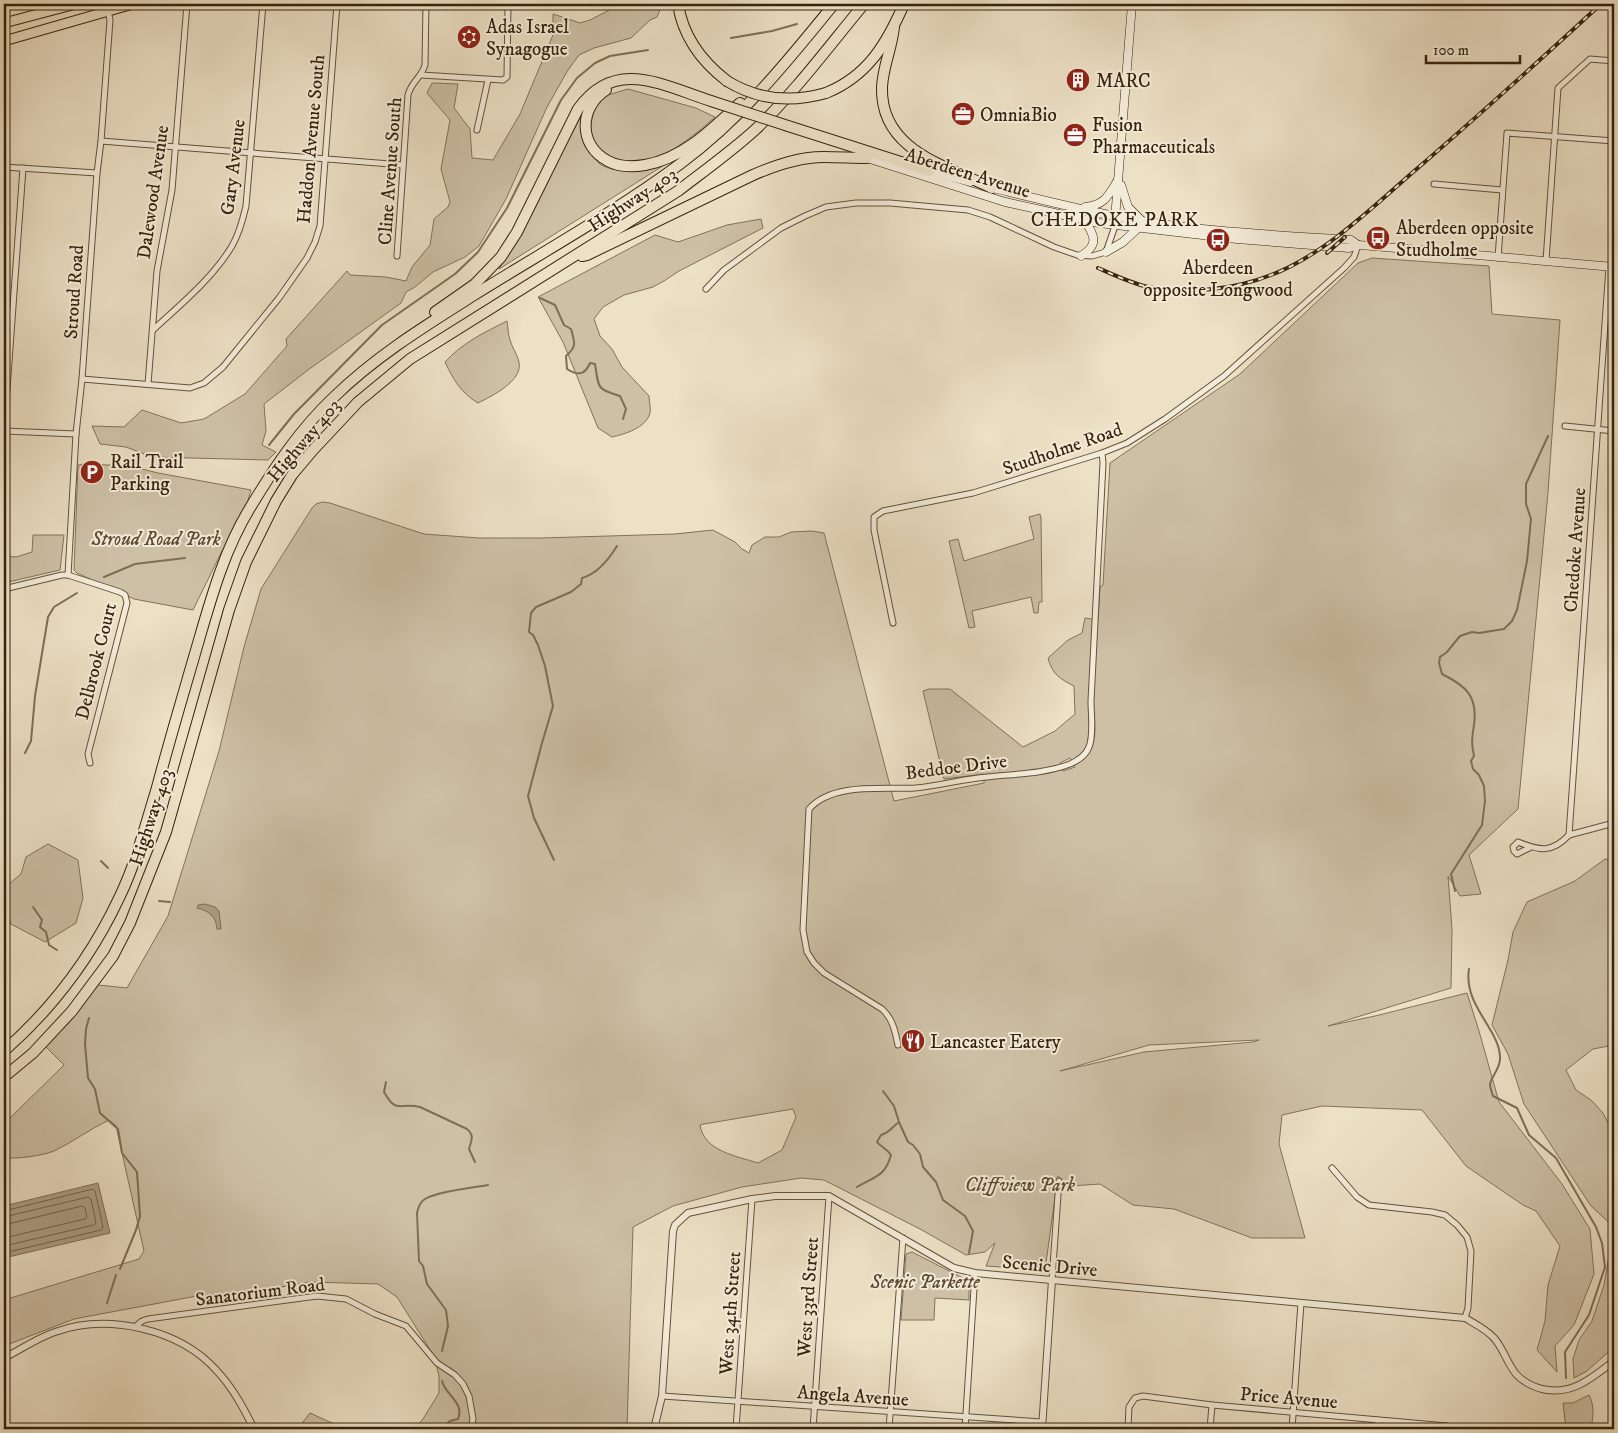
<svg xmlns="http://www.w3.org/2000/svg" width="1618" height="1433" viewBox="0 0 1618 1433" font-family="'IM FELL DW Pica',serif">
	<style>
		.green { fill: #cdc0a6; stroke: #827259; fill-rule: evenodd }
		.water { fill: #aea086; stroke: #7e6e55 }
		.lines { fill: none; stroke-linecap: round; stroke-linejoin: round }
		.shore { stroke: #726249; stroke-width: 1 }
		.stream { stroke: #7e6e55; stroke-width: 2 }
		.minor-casing { stroke: #64523a; stroke-width: 7 }
		.tertiary-casing { stroke: #64523a; stroke-width: 8 }
		.secondary-casing { stroke: #36230c; stroke-width: 9 }
		.primary-casing { stroke: #36230c; stroke-width: 11 }
		.motorway-casing { stroke: #36230c; stroke-width: 12 }
		.minor { stroke: #f3ebd9; stroke-width: 5 }
		.tertiary { stroke: #f3ebd9; stroke-width: 6 }
		.secondary { stroke: #f3ebd9; stroke-width: 8 }
		.primary { stroke: #ece0c5; stroke-width: 9 }
		.motorway { stroke: #ece0c5; stroke-width: 10 }
		.rail-casing { stroke: #36230c; stroke-width: 4 }
		.rail { stroke: #f3ebd9; stroke-width: 2; stroke-dasharray: 5.5; stroke-linecap: butt }
		.motorway-bridge-casing { stroke: #36230c; stroke-width: 12; stroke-linecap: butt }
		.motorway-bridge { stroke: #ece0c5; stroke-width: 10 }
		.labels { text-anchor: middle; stroke-width: 4; stroke-linejoin: round; paint-order: stroke }
		.poi-label { font-size: 19px; fill: #36230c; stroke: #f3ebd9; text-anchor: start }
		.street-label { font-size: 19px; fill: #36230c; stroke: #f3ebd9 }
		.park-label { font-size: 19px; font-style: italic; fill: #5c4a32; stroke: #f3ebd9 }
		.neighbourhood-label { font-size: 20px; letter-spacing: 1px; fill: #36230c; stroke: #f3ebd9 }
	</style>
	<rect width="100%" height="100%" fill="#ece0c5"/>
	<filter id="stains"><feTurbulence type="fractalNoise" baseFrequency=".004" numOctaves="4"/><feColorMatrix values="0 0 0 0 .2 0 0 0 0 .09 0 0 0 0 .02 0 0 0 .5 -.17"/></filter>
	<radialGradient id="worn" r=".72"><stop offset=".6" stop-color="#630" stop-opacity="0"/><stop offset="1" stop-color="#630" stop-opacity=".3"/></radialGradient>
	<!-- green -->
	<g class="green">
		<polygon points="621,4 660,4 660,10 657,17 650,20 631,38 594,48 579,55 568,70 547,107 506,199 479,246 465,257 433,272 415,287 406,292 401,303 308,370 264,404 266,431 262,445 276,452 268,460 152,457 126,447 100,444 92,426 124,427 142,410 181,423 204,419 245,394 287,346 286,339 347,271 350,275 386,277 406,281 412,267 430,245 434,219 448,207 450,202 441,169 450,120 427,93 432,83 458,84 454,108 470,129 472,158 493,160 520,114 553,35 553,14 580,23 590,20"/>
		<path d="M628,89L696,108L715,117C697,133 677,150 654,158C629,168 588,157 589,125C589,114 596,105 601,97Z"/>
		<path d="M582,114C580,128 583,144 592,155C594,157 597,162 600,164C615,175 648,168 666,164L499,269Z"/>
		<path d="M761,219L763,228L679,271L664,281L653,287L624,295L603,307L594,319L600,336L612,349L622,367L649,396C649,401 651,408 650,413C646,428 625,434 612,437L598,428L563,342L538,297L655,235L678,242L727,225Z"/>
		<path d="M1372,258L1489,266L1492,314L1560,320L1548,493L1518,809L1469,855L1481,894L1460,896L1448,876L1452,929L1451,988L1328,1026L1375,1016L1467,993L1479,1031L1499,1102L1562,1184L1590,1229L1594,1274L1574,1325L1555,1346L1557,1372L1537,1350L1545,1321L1548,1285L1560,1246L1536,1211L1523,1205L1466,1166L1422,1110L1322,1106L1282,1115L1279,1144L1305,1238H1252L1174,1209L1133,1205L1100,1184L1071,1186L1058,1184L1060,1178L1058,1176L1045,1270L986,1266L995,1243L985,1252L966,1255L920,1229L824,1180L801,1178L742,1187L673,1206L633,1227L627,1429H414L423,1419L439,1393V1376L434,1356L397,1297L378,1284L310,1282L259,1291L197,1296L74,1319L4,1346V1300L139,1259L144,1251L116,1126L109,1120C90,1129 73,1142 54,1151C42,1156 17,1159 4,1158V1126L7,1121L64,1065L46,1047L70,1021L98,985L127,988L168,916L219,751L244,647L261,589L312,508L316,504L322,502L330,503L424,534L479,538H542L675,534L713,530L735,542L742,549L749,553L752,545L765,537H779L791,532L812,531L824,533L894,801L984,783V774L944,779L923,691L929,689H950L1023,747L1055,731L1075,714L1074,686C1060,679 1052,674 1048,658L1068,640L1082,633L1085,618L1098,620L1100,587L1103,585L1110,463L1240,374L1358,263ZM1070,758L1075,767L1063,771L1060,763ZM1259,1040L1253,1042L1144,1052L1060,1071L1149,1045ZM793,1109L796,1117L782,1150L758,1163C736,1156 704,1151 700,1125L704,1124Z"/>
		<path d="M507,321C508,327 508,334 510,340C512,347 517,354 519,362C523,381 492,396 478,403C461,393 453,379 445,362C462,343 485,332 507,321Z"/>
		<polygon points="84,464 130,466 158,473 251,490 243,518 222,551 193,610 134,599 77,573 74,570 78,465"/>
		<polygon points="1040,514 1041,518 1042,602 1039,602 1038,613 1034,613 1031,597 972,611 975,627 969,628 949,541 958,539 964,561 1034,539 1029,517"/>
		<polygon points="33,535 64,535 60,570 4,583 4,556 16,557 32,552"/>
		<polygon points="48,844 78,860 83,898 76,923 45,942 11,924 5,904 8,885 21,874 26,857"/>
		<polygon points="1605,859 1614,860 1614,1045 1593,1049 1566,1070 1576,1090 1591,1100 1603,1113 1614,1134 1614,1347 1587,1371 1574,1378 1573,1359 1579,1340 1592,1321 1604,1285 1614,1227 1591,1206 1524,1104 1508,1054 1492,1025 1508,960 1513,932 1527,902 1575,881"/>
		<polygon points="912,1252 969,1281 969,1300 935,1298 934,1320 901,1320 906,1254"/>
		<path d="M1589,1395C1595,1407 1593,1416 1591,1429H1566L1563,1403H1573Z"/>
		<polygon points="310,1413 345,1429 303,1429 303,1422"/>
	</g>
	<!-- water -->
	<g class="water">
		<path d="M205,904L215,907L219,911L221,929H217C216,916 209,911 197,908L198,905Z"/>
		<polygon points="98,1183 110,1233 4,1258 4,1206"/>
	</g>
	<g class="lines">
		<!-- shore -->
		<g class="shore">
			<polyline points="4,1211 93,1189 95,1191 103,1227 101,1230 4,1253"/>
			<polyline points="4,1217 88,1197 91,1199 96,1223 94,1225 4,1246"/>
			<polyline points="4,1225 82,1206 85,1208 87,1217 85,1219 4,1238"/>
		</g>
		<!-- stream -->
		<g class="stream">
			<polyline points="731,38 772,31 797,24"/>
			<path d="M540,298L555,305L564,325L571,329C575,343 577,346 566,356L567,369C578,376 585,375 590,363L595,364C599,388 596,389 620,396L626,409L623,419"/>
			<polyline points="269,445 294,414 382,325 455,274 478,252 507,208 561,100 577,78 595,63 610,56 648,50"/>
			<polyline points="104,577 135,564 185,558"/>
			<polyline points="25,753 31,741 35,696 48,617 54,607 77,593"/>
			<path d="M554,860L534,818L528,796L542,743L553,706L545,666L538,645L533,635L529,632L531,613L536,607L571,592L581,584L582,578C597,574 609,559 617,546"/>
			<polyline points="101,861 108,868"/>
			<path d="M1455,891L1451,874L1482,825L1485,801L1484,786L1479,775L1473,769L1471,761L1474,756C1471,743 1472,738 1474,725C1478,696 1466,686 1442,674L1439,663L1440,657L1447,652L1460,636L1472,632L1479,633L1504,629L1512,621L1517,610L1527,561L1531,519L1526,504V484L1548,436"/>
			<polyline points="159,901 170,902"/>
			<polyline points="33,907 42,920 40,927 46,932 49,945 57,950"/>
			<path d="M1469,969C1463,1006 1501,1030 1500,1059C1500,1068 1492,1076 1490,1084C1490,1088 1492,1093 1493,1096L1517,1108L1529,1135L1556,1158L1596,1227L1602,1243L1605,1267L1589,1315L1565,1352L1566,1378"/>
			<polyline points="89,1018 86,1029 85,1044 88,1078 95,1089 100,1113 118,1129 122,1153 137,1172 140,1216 136,1230 120,1269"/>
			<path d="M386,1082L384,1092C397,1115 399,1102 420,1107L467,1129C475,1136 471,1141 469,1149L475,1162"/>
			<polyline points="899,1122 908,1142 913,1145 920,1154 923,1167 936,1182 943,1200 965,1216 973,1231 969,1253"/>
			<path d="M857,1187C875,1176 885,1177 891,1155C887,1149 881,1147 877,1142L881,1135C889,1133 892,1127 899,1122L894,1106L883,1091"/>
			<polyline points="107,1303 116,1275"/>
			<path d="M442,1351L448,1326L446,1310L427,1284L423,1266L419,1261L417,1213C418,1208 420,1202 425,1199C438,1191 472,1188 488,1185"/>
			<path d="M441,1429L450,1421L458,1419C465,1402 445,1395 442,1381"/>
		</g>
		<!-- minor casing -->
		<g class="minor-casing">
			<g id="minor">
				<polyline points="421,75 503,80 507,77 508,4"/>
				<polyline points="477,130 488,80"/>
				<polyline points="101,141 403,165"/>
				<polyline points="4,167 97,173"/>
				<polyline points="1434,184 1502,190"/>
				<path d="M397,256L408,95C411,82 422,77 425,65L426,4"/>
				<polyline points="1498,258 1507,133 1614,141"/>
				<polyline points="1546,261 1558,88 1590,59 1614,61"/>
				<polyline points="706,289 724,270 781,228 805,216 826,207 856,203 890,203 968,210 990,217 1054,247 1077,255 1092,256 1106,252 1115,226"/>
				<path d="M153,330C181,304 212,279 232,246C239,234 243,219 246,206L263,4"/>
				<polyline points="82,379 190,388 204,383 223,367 279,298 307,258 315,242 320,226 337,4"/>
				<polyline points="148,384 157,271 172,190 187,4"/>
				<polyline points="1565,426 1614,431"/>
				<polyline points="4,431 23,168"/>
				<polyline points="4,431 76,434"/>
				<polyline points="68,575 76,434 82,379 97,173 101,141 110,20 108,11"/>
				<polyline points="4,589 62,575 68,575 120,592 125,595 127,603 88,754 90,763"/>
				<polyline points="893,623 874,530 874,517 883,511 973,493 1102,453 1127,443 1165,419 1224,376 1344,268 1354,257 1358,245"/>
				<polyline points="1569,835 1609,267"/>
				<polyline points="1569,835 1614,823"/>
				<path d="M1531,847L1517,854L1514,851L1513,847L1518,842C1540,851 1552,853 1569,835"/>
				<path d="M898,1045C895,1031 893,1019 882,1009L824,973L814,963L807,952L803,930L809,809C833,782 882,790 915,788C939,786 962,779 987,777C1013,774 1044,774 1070,764C1077,761 1086,755 1089,747C1094,735 1091,714 1091,701L1103,463L1102,453"/>
				<polyline points="1332,1168 1357,1197 1369,1205 1432,1212 1445,1215 1457,1225 1467,1237 1471,1251 1468,1308 1465,1318"/>
				<polyline points="1052,1280 1059,1181"/>
				<polyline points="136,1326 142,1321 148,1319 317,1296 346,1299 375,1314 406,1326 437,1363 455,1375 463,1384 469,1396 473,1419 471,1429"/>
				<polyline points="662,1396 1042,1422"/>
				<polyline points="736,1429 752,1199"/>
				<polyline points="813,1429 829,1196"/>
				<polyline points="889,1429 903,1238"/>
				<polyline points="965,1429 975,1273"/>
				<polyline points="1128,1429 1129,1407 1135,1398 1143,1396 1212,1405 1447,1426 1452,1429"/>
				<polyline points="1210,1429 1212,1405"/>
				<polyline points="1292,1429 1301,1303"/>
				<polyline points="1377,1429 1378,1420"/>
			</g>
		</g>
		<!-- tertiary casing -->
		<g class="tertiary-casing">
			<g id="tertiary">
				<path d="M4,1358C20,1350 37,1338 55,1332C108,1313 180,1329 217,1371C233,1388 244,1409 254,1429"/>
				<path d="M654,1429L662,1396L673,1231L675,1225L688,1213L752,1199L775,1196H829L954,1268L975,1273L1465,1318C1475,1324 1486,1329 1494,1338C1503,1348 1507,1363 1516,1374C1522,1381 1533,1387 1542,1389C1572,1396 1592,1378 1614,1361"/>
				<polyline points="1042,1429 1052,1280"/>
			</g>
		</g>
		<!-- secondary casing -->
		<g class="secondary-casing">
			<g id="secondary">
				<polyline points="867,158 1005,202 1099,223 1237,239 1349,248 1358,245 1373,246 1614,267"/>
				<polyline points="929,171 970,182"/>
				<polyline points="1121,185 1128,207 1140,219"/>
				<path d="M989,187C1047,201 1109,217 1168,225C1228,233 1290,236 1351,240L1358,245"/>
				<path d="M1085,207C1105,205 1108,196 1118,180"/>
				<polyline points="1115,219 1132,4"/>
				<polyline points="1106,252 1123,242 1138,228"/>
				<path d="M1081,256C1099,245 1095,236 1085,221"/>
			</g>
		</g>
		<!-- primary casing -->
		<g class="primary-casing">
			<g id="primary">
				<polyline points="4,23 76,4"/>
				<polyline points="4,41 133,4"/>
			</g>
		</g>
		<!-- motorway casing -->
		<g class="motorway-casing">
			<g id="motorway">
				<path d="M678,4C683,37 701,61 727,81"/>
				<polyline points="752,4 778,4"/>
				<path d="M894,27C892,48 883,66 882,87C880,151 947,166 992,188"/>
				<path d="M606,90C579,107 578,146 608,161C619,167 633,167 645,165C683,159 713,128 740,103"/>
				<path d="M826,93C868,76 887,43 904,4"/>
				<polyline points="788,126 929,171"/>
				<path d="M582,256L587,255L753,175C776,165 799,157 824,157C839,157 853,158 867,158"/>
				<path d="M435,312L475,284L501,257L517,232L578,109C615,57 662,85 711,101"/>
				<path d="M4,1051C53,1008 92,956 120,896C136,863 145,826 156,791C168,746 181,702 194,657C209,606 222,554 250,508C274,468 300,429 334,397C376,356 425,326 474,295C543,252 615,212 680,164C741,119 787,62 834,4"/>
				<path d="M4,1077L33,1053L72,1011L113,956L130,923L166,832L229,610L246,562L276,501L292,475L313,450L358,402L410,359L678,191C704,171 732,151 756,129C796,91 829,46 864,4"/>
			</g>
		</g>
		<!-- minor -->
		<use href="#minor" class="minor"/>
		<!-- tertiary -->
		<use href="#tertiary" class="tertiary"/>
		<!-- secondary -->
		<use href="#secondary" class="secondary"/>
		<!-- primary -->
		<use href="#primary" class="primary"/>
		<!-- motorway -->
		<use href="#motorway" class="motorway"/>
		<!-- rail casing -->
		<g class="rail-casing">
			<g id="rail">
				<polyline points="1327,253 1345,237"/>
				<path d="M1098,268C1114,275 1131,283 1148,287C1185,295 1236,289 1271,275C1322,256 1371,209 1412,173C1476,118 1539,61 1601,4"/>
			</g>
		</g>
		<!-- rail -->
		<use href="#rail" class="rail"/>
		<!-- motorway-bridge casing -->
		<g class="motorway-bridge-casing">
			<g id="motorway-bridge">
				<path d="M727,81C758,100 791,103 826,93"/>
				<polyline points="711,101 788,126"/>
			</g>
		</g>
		<!-- motorway-bridge -->
		<use href="#motorway-bridge" class="motorway-bridge"/>
	</g>
	<!-- icons -->
	<defs>
		<g id="synagogue-disc" transform="scale(1.25)"><circle r="9.5" fill="#8f2418" stroke="#f3ebd9"/><path d="M0-6.5L5.6 3.2H-5.6ZM0 6.5L5.6-3.2H-5.6Z" fill="#fff"/></g>
		<g id="building-disc" transform="scale(1.25)"><circle r="9.5" fill="#8f2418" stroke="#f3ebd9"/><path d="M-4-6H4V6H1V3H-1V6H-4ZM-2.5-4.3h1.7v1.8h-1.7ZM.8-4.3h1.7v1.8H.8ZM-2.5-1h1.7V.8h-1.7ZM.8-1h1.7V.8H.8Z" fill="#fff"/></g>
		<g id="office-disc" transform="scale(1.25)"><circle r="9.5" fill="#8f2418" stroke="#f3ebd9"/><path d="M-6-3h4V-5.5h4V-3h4V5H-6ZM-1-4.5V-3h2v-1.5ZM-6 0V1H6V0Z" fill="#fff"/></g>
		<g id="bus-disc" transform="scale(1.25)"><circle r="9.5" fill="#8f2418" stroke="#f3ebd9"/><path d="M-5-6H5V4H4V6H2V4H-2V6H-4V4H-5ZM-3.5-4V0h7V-4ZM-3.5 1.2v1.5H-2V1.2ZM2 1.2v1.5H3.5V1.2Z" fill="#fff"/></g>
		<g id="parking-disc" transform="scale(1.25)"><circle r="9.5" fill="#8f2418" stroke="#f3ebd9"/><path d="M-3.5-5.5H1a3.5 3.5 0 0 1 0 7H-1V5.5H-3.5ZM-1-3.4V-.6H.8a1.4 1.4 0 0 0 0-2.8Z" fill="#fff"/></g>
		<g id="restaurant-disc" transform="scale(1.25)"><circle r="9.5" fill="#8f2418" stroke="#f3ebd9"/><path d="M-5-6h1v4h1v-4h1v4h1v-4h1v5L-1.5 .5V6h-2V.5L-5-1ZM5-6V6H3V1.5H1.5Q1.5-4 5-6Z" fill="#fff"/></g>
	</defs>
	<g fill-rule="evenodd">
		<use href="#synagogue-disc" x="469" y="37"/>
		<use href="#building-disc" x="1078" y="80"/>
		<use href="#office-disc" x="963" y="114"/>
		<use href="#office-disc" x="1075" y="135"/>
		<use href="#bus-disc" x="1378" y="238"/>
		<use href="#bus-disc" x="1218" y="240"/>
		<use href="#parking-disc" x="92" y="472"/>
		<use href="#restaurant-disc" x="913" y="1041"/>
	</g>
	<g class="labels">
		<!-- poi labels -->
		<g class="poi-label">
			<text x="486" y="33">Adas Israel<tspan x="486" dy="22">Synagogue</tspan></text>
			<text x="1096" y="87">MARC</text>
			<text x="980" y="121">OmniaBio</text>
			<text x="1092" y="131">Fusion<tspan x="1092" dy="22">Pharmaceuticals</tspan></text>
			<text x="1396" y="234">Aberdeen opposite<tspan x="1396" dy="22">Studholme</tspan></text>
			<text x="1218" y="274" text-anchor="middle">Aberdeen<tspan x="1218" dy="22">opposite Longwood</tspan></text>
			<text x="110" y="468">Rail Trail<tspan x="110" dy="22">Parking</tspan></text>
			<text x="930" y="1048">Lancaster Eatery</text>
		</g>
		<!-- street labels -->
		<g class="street-label">
			<text transform="translate(310 139) rotate(-85)" y="7">Haddon Avenue South</text>
			<text transform="translate(232 167) rotate(-83)" y="7">Gary Avenue</text>
			<text transform="translate(389 171) rotate(-86)" y="7">Cline Avenue South</text>
			<text transform="translate(968 172) rotate(17)" y="7">Aberdeen Avenue</text>
			<text transform="translate(152 192) rotate(-82)" y="7">Dalewood Avenue</text>
			<text transform="translate(632 199) rotate(-33)" y="7">Highway 403</text>
			<text transform="translate(73 292) rotate(-86)" y="7">Stroud Road</text>
			<text transform="translate(303 440) rotate(-50)" y="7">Highway 403</text>
			<text transform="translate(1062 448) rotate(-19)" y="7">Studholme Road</text>
			<text transform="translate(1574 550) rotate(-86)" y="7">Chedoke Avenue</text>
			<text transform="translate(95 661) rotate(-76)" y="7">Delbrook Court</text>
			<text transform="translate(956 766) rotate(-7)" y="7">Beddoe Drive</text>
			<text transform="translate(150 817) rotate(-72)" y="7">Highway 403</text>
			<text transform="translate(1050 1265) rotate(5)" y="7">Scenic Drive</text>
			<text transform="translate(260 1291) rotate(-7)" y="7">Sanatorium Road</text>
			<text transform="translate(807 1297) rotate(-86)" y="7">West 33rd Street</text>
			<text transform="translate(729 1313) rotate(-86)" y="7">West 34th Street</text>
			<text transform="translate(853 1395) rotate(4)" y="7">Angela Avenue</text>
			<text transform="translate(1289 1397) rotate(5)" y="7">Price Avenue</text>
		</g>
		<!-- park labels -->
		<g class="park-label">
			<text x="156" y="545">Stroud Road Park</text>
			<text x="1020" y="1191">Cliffview Park</text>
			<text x="925" y="1288">Scenic Parkette</text>
		</g>
		<!-- neighbourhood labels -->
		<g class="neighbourhood-label">
			<text x="1115" y="226">CHEDOKE PARK</text>
		</g>
	</g>
	<!-- margin -->
	<rect width="1618" height="1433" fill="none" stroke="#ece0c5" stroke-width="20"/>
	<rect x="5" y="5" width="1608" height="1423" fill="none" stroke="#36230c" stroke-width="2.5"/>
	<rect x="10" y="10" width="1598" height="1413" fill="none" stroke="#36230c"/>
	<!-- scale -->
	<path d="M1426 55v8h94v-8" fill="none" stroke="#36230c" stroke-width="2.5"/>
	<text x="1433" y="55" font-size="15" fill="#36230c" stroke="#f3ebd9" stroke-width="4" paint-order="stroke">100 m</text>
	<rect width="100%" height="100%" filter="url(#stains)"/>
	<rect width="100%" height="100%" fill="url(#worn)"/>
</svg>
